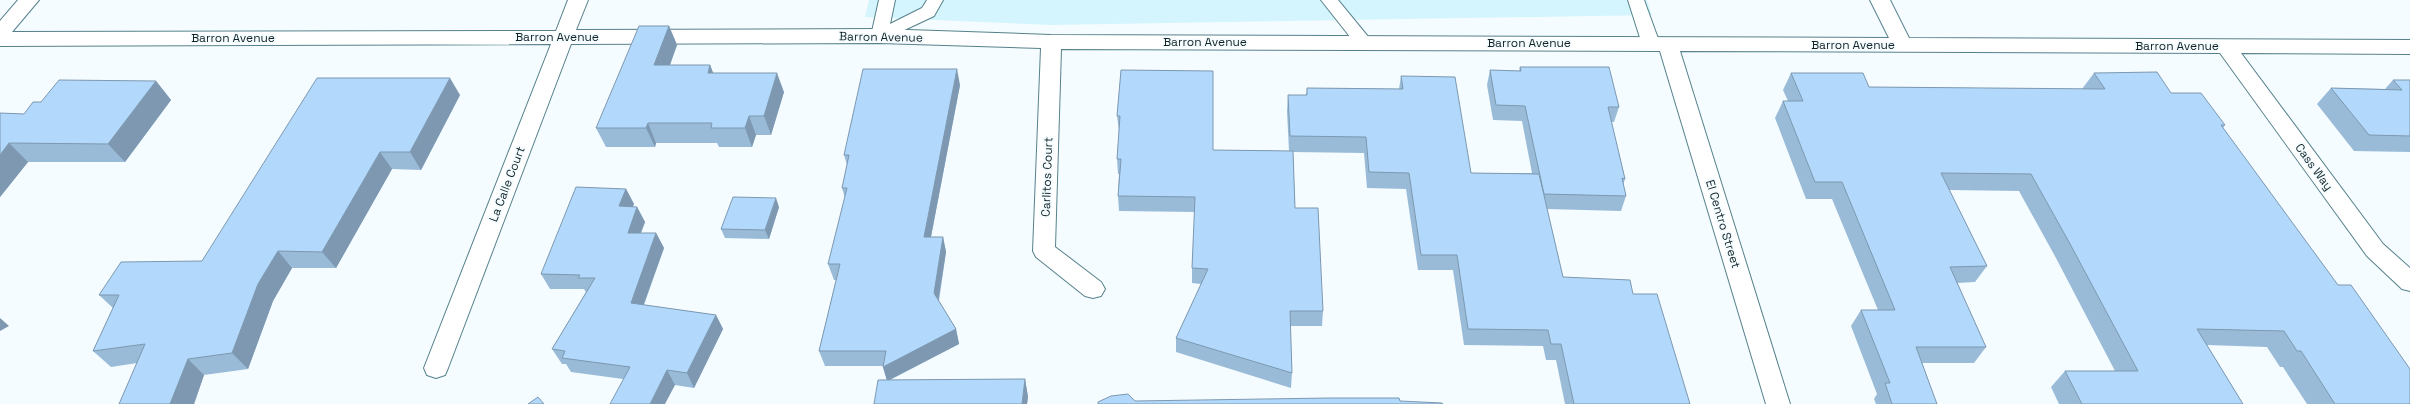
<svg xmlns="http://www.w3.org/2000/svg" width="2410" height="404" viewBox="0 0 2410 404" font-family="'Space Grotesk',sans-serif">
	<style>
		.built { fill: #d4f5fd }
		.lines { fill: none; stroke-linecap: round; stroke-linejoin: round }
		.lane-casing { stroke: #56818b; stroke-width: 2 }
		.street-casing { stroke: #56818b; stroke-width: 2 }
		.lane { fill: #fff; fill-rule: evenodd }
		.street { fill: #fff; fill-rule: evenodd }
		.wall { fill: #99bbd8 }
		.shaded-wall { fill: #7d98b0 }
		.building { fill: #b2d9fb; stroke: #7d98b0 }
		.labels { text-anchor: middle; stroke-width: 3.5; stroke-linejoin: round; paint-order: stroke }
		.street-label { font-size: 12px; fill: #122428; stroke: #f4fcff }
	</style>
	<rect width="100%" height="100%" fill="#f4fcff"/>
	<!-- built -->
	<polygon class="built" points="869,0 1647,0 1652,15 1050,25 865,17"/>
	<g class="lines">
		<!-- lane casing -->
		<g class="lane-casing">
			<g id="lane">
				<polygon points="879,0 895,0 890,24 922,8 927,0 943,0 934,16 879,42 873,40 871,36"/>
				<polygon points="1321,0 1338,0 1370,39 1373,43 1370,47 1358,47"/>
				<polygon points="1628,0 1644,0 1660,44 1657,48 1645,48 1642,44"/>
			</g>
		</g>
		<!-- street casing -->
		<g class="street-casing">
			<polygon id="street" points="18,0 39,0 12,32 556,31 568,0 588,0 576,30 879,29 1051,35 1889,38 1870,0 1890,0 1909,38 2410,40 2410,54 2241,53 2383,244 2410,268 2410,291 2402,289 2367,256 2220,53 1680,51 1790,404 1766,404 1660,51 1061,49 1055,247 1101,282 1105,289 1101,296 1093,298 1085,296 1036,257 1033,251 1041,48 879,43 571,44 448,368 445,375 436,378 427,375 424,368 551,44 0,46 0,21"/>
		</g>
		<!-- lane -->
		<use href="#lane" class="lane"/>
		<!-- street -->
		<use href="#street" class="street"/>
	</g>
	<!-- wall -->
	<g class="wall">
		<polygon points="669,26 677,45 670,65 710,65 713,73 784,92 771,135 756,135 752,147 719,147 717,143 656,143 655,147 606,147 596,128"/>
		<polygon points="1520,67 1619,107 1614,122 1611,122 1625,179 1623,185 1626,196 1621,211 1547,209 1563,277 1633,294 1690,404 1565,404 1556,360 1546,360 1543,346 1464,345 1453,270 1418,270 1406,189 1367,188 1364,153 1293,152 1295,208 1323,311 1322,326 1290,326 1292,373 1291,388 1176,352 1176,338 1201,284 1192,283 1192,268 1195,212 1119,211 1118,196 1119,174 1118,174 1117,159 1119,131 1117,116 1121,70 1213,150 1289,151 1287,111 1288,95 1306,95 1307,88 1399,89 1401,76 1471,173 1532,173 1522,121 1493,120 1487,85 1490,70 1519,71"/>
		<polygon points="1791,73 1869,87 2082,89 2094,73 2171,93 2225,125 2223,128 2410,404 2307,404 2283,367 2280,367 2267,347 2207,345 2243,404 2059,404 2051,387 2065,371 2115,371 2056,258 2019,191 1949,190 1987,266 1975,282 1957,283 1986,347 1974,363 1922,363 1937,404 1876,404 1874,399 1877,394 1851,326 1861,310 1878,310 1832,199 1806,199 1775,118 1783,101 1788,101 1783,90"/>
		<polygon points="2393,80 2410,80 2410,152 2354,151 2317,104 2331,88 2385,89"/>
		<polygon points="156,81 171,100 125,162 28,162 0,197 0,113 24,114"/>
		<polygon points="960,85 931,237 943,237 946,252 939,301 956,329 959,344 890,380 1025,379 1028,397 1027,404 874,404 887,380 883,367 883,366 825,366 819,351 836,280 834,280 828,264 845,198 842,188 847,165 844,155"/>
		<polygon points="460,95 421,170 392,169 336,268 292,268 273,301 248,369 204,375 194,404 119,404 137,363 111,367 93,351 113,308 99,295 202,261"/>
		<polygon points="626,189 634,204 632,207 637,207 645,222 641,233 656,233 664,248 644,305 716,315 723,329 694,388 675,385 623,379 571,372 566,364 562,364 552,349 586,292 584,289 550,289 541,274"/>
		<polygon points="779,207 769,239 725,238 721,229"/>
	</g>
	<!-- shaded-wall -->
	<g class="shaded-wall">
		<polygon points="669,26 677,45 663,84 654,65"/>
		<polygon points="710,65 718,85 708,73"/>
		<polygon points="957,69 960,85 928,252 924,237"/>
		<polygon points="777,73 784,92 771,135 764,116"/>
		<polygon points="450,78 460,95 421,170 410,152"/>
		<polygon points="156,81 171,100 125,162 108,144"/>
		<polygon points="749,116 756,135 752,147 745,128"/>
		<polygon points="648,123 656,143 655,147 646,128"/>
		<polygon points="9,143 28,162 0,197 0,155"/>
		<polygon points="380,152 392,169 336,268 322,252"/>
		<polygon points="626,189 634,204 627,222 619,206"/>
		<polygon points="776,198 779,207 769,239 765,230"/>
		<polygon points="637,207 645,222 635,248 628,233"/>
		<polygon points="656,233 664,248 639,317 631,303"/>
		<polygon points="943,237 946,252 937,308 934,293"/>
		<polygon points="278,251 292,268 273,301 248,369 232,353 258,284"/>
		<polygon points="716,315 723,329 694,388 687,373"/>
		<polygon points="0,318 9,326 0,331"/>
		<polygon points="956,329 959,344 887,381 883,367"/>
		<polygon points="188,359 204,375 194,404 170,404"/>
		<polygon points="667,370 675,385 665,404 650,404"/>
		<polygon points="1025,379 1028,397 1027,404 1022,404"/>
	</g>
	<!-- building -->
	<g class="building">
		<polygon points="639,26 669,26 654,65 710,65 708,73 777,73 764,116 749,116 745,128 711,128 712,123 648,123 646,128 596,128"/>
		<polygon points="1520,67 1609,67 1619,107 1608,107 1625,179 1622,178 1626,196 1544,194 1525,106 1496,105 1490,70 1521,71"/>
		<polygon points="863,69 957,69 924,237 943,237 934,293 956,329 883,367 886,351 819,351 840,264 828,264 847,188 842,188 849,155 844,155"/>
		<polygon points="1121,70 1213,71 1213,150 1293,151 1295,208 1318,208 1323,311 1290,311 1292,373 1176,338 1208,269 1192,268 1195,197 1118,196 1121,159 1117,159 1120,116 1117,116"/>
		<polygon points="2157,72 2171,93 2201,93 2225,125 2221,125 2338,285 2351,285 2410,369 2410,404 2335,404 2301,351 2297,351 2284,331 2197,329 2243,404 2082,404 2065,371 2138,371 2069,242 2031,174 1941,173 1987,266 1950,267 1986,347 1916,347 1937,404 1892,404 1885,383 1890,383 1861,310 1895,310 1842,182 1815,182 1783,101 1803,101 1791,73 1863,73 1869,87 2105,89 2094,73"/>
		<polygon points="1401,76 1455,77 1471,173 1539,174 1563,277 1630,280 1633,294 1657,294 1690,404 1574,404 1561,344 1551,344 1548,330 1468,329 1457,255 1421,255 1409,173 1369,172 1366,137 1290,136 1288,95 1307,95 1307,88 1403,89"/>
		<polygon points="317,78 450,78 410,152 380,152 322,252 278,251 258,284 232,353 188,359 170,404 119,404 145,344 93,351 119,295 99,295 121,262 202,261"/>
		<polygon points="59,80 156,81 108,144 9,143 0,155 0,113 24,114 33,102 41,102"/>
		<polygon points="2393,80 2410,80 2410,136 2369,135 2331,88 2402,90"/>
		<polygon points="576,187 626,189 619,206 637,207 628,233 656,233 631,303 716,315 687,373 667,370 650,404 610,404 630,367 562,358 565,351 552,349 595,278 578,278 580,275 541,274"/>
		<polygon points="733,197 776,198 765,230 721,229"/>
		<polygon points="1025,379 1022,404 874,404 878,380"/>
		<polygon points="1128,394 1135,401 1329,398 1399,398 1400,401 1442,403 1443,404 1098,404 1098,402 1111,396"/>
		<polygon points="538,397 544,404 528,404"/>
	</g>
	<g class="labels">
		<!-- street labels -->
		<g class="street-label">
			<text x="557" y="41">Barron Avenue</text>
			<text transform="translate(881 37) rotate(1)" y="4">Barron Avenue</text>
			<text x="233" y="42">Barron Avenue</text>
			<text x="1205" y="46">Barron Avenue</text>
			<text x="1529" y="47">Barron Avenue</text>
			<text x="1853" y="49">Barron Avenue</text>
			<text x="2177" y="50">Barron Avenue</text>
			<text transform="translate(2314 167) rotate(54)" y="4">Cass Way</text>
			<text transform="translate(1047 177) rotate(-88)" y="4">Carlitos Court</text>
			<text transform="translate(507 184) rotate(-69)" y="4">La Calle Court</text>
			<text transform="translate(1723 224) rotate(73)" y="4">El Centro Street</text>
		</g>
	</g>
</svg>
